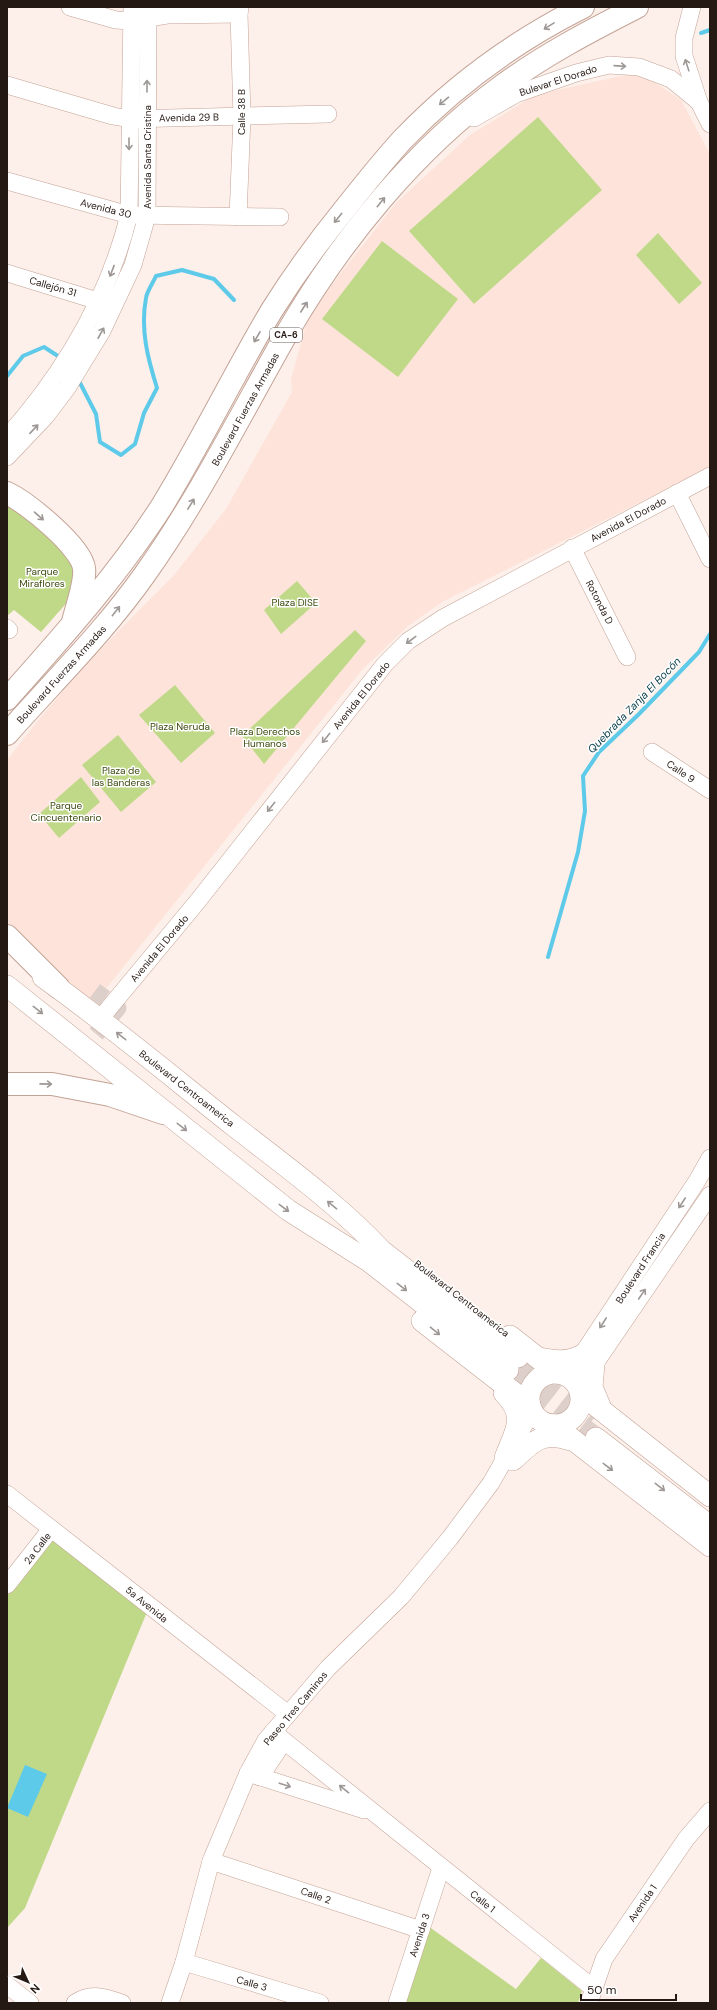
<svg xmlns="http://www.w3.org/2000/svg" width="717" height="2010" viewBox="0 0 717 2010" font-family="'DM Sans',sans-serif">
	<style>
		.built { fill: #fde3d9 }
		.green { fill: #c0d988 }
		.water { fill: #5dcae9 }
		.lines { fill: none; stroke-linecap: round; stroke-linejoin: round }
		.stream { stroke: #5dcae9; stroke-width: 4 }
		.minor-tunnel { stroke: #ddcfc9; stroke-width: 17; stroke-dasharray: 17 8; stroke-linecap: butt }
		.major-tunnel { stroke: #ddcfc9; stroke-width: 21; stroke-dasharray: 21 10; stroke-linecap: butt }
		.minor-casing { stroke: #c3a396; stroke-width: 18 }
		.major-casing { stroke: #c3a396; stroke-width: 22 }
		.highway-casing { stroke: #c3a396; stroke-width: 24 }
		.minor { stroke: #fff; stroke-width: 17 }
		.major { stroke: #fff; stroke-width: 21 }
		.highway { stroke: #fff; stroke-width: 22 }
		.oneway { stroke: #9d9895 }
		.labels { text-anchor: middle; stroke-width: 3; stroke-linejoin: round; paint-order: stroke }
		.shield { fill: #fff; stroke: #665e5a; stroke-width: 1 }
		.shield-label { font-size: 9px; font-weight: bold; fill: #251914 }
		.street-label { font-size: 10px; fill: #251914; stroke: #fff }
		.park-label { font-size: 10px; fill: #3b490e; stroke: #fff }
		.water-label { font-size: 11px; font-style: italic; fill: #0d404c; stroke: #fff }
	</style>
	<rect width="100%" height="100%" fill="#fdefe9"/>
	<!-- built -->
	<polygon class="built" points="639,72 681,100 710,154 710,467 442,602 408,626 362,670 108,986 94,1000 79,996 11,927 7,919 7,760 40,718 92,658 175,574 226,509 292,392 291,379 309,314 396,203 470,135 535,95"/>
	<!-- green -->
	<g class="green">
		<polygon points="538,117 602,190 474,304 409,231"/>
		<polygon points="658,233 702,283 679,304 636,255"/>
		<polygon points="382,241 458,299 398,377 322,319"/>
		<polygon points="7,500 49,532 78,571 70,599 41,632 14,610 7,616"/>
		<polygon points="297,581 316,603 281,634 264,610"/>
		<polygon points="355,630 366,641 264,764 242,736"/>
		<polygon points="175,685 215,733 181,763 139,715"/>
		<polygon points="118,735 156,782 121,812 82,765"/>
		<polygon points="81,777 100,802 59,838 39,814"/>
		<polygon points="54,1531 149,1607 25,1908 7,1928 7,1591"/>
		<polygon points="428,1926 516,1989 541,1958 582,1991 578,2003 402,2003"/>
	</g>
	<!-- water -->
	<polygon class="water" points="25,1765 47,1774 28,1817 7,1808"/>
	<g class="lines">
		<!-- stream -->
		<g class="stream">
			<polyline points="701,33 710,30"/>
			<polyline points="7,376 23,356 44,347 61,358"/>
			<path d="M78,379L96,414L100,442L121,455L135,444L144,413L157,388C148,359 140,330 146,298C147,291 153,283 156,276L182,270L214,279L234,300"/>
			<polyline points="548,957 578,852 585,811 583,776 599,752 638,715 699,652 710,634"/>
		</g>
		<!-- minor-tunnel -->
		<polyline class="minor-tunnel" points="80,1053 118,1008 95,991"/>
		<!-- major-tunnel -->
		<g class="major-tunnel">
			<polyline points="518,1357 595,1417"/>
			<polyline points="508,1370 596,1438"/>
		</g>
		<!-- minor casing -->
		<g class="minor-casing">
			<g id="minor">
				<polyline points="70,7 116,20 131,21 167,15 239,14"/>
				<polyline points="692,7 684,38 684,56 699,102 710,124"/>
				<polyline points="7,85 113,116 130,119 328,114"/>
				<polyline points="474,118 516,94 576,73 609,65 639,67 671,79 699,102"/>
				<polyline points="7,181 129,215 280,217"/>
				<polyline points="238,217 242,117 239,14 240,7"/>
				<polyline points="7,273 98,301"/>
				<path d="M7,437C64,373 108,299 129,215L132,7"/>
				<polyline points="7,457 45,417 67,388 102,331 133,265 147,216 148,7"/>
				<polyline points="677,493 710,559"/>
				<polyline points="572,548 627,657"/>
				<polyline points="7,628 9,630"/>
				<polyline points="652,752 710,790"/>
				<polyline points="100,1019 197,902 385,664 408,641 443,618 710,476"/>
				<polyline points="568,1376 697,1181 710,1158"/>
				<polyline points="579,1387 710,1195"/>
				<polyline points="7,1494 288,1714"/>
				<polyline points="7,1585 51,1529"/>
				<polyline points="273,1732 593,1988"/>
				<polyline points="248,1773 364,1810"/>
				<polyline points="260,1777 284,1741"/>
				<polyline points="211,1861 421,1930"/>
				<polyline points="184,1962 320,2003"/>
				<polyline points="7,1985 30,2003"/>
				<path d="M75,2003C91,1992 105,1997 122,2003"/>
				<polyline points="170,2003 184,1962 211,1861 248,1773 266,1740 328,1668 401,1597 450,1538 491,1483 532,1411"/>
				<polyline points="397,2003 441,1868"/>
				<polyline points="589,2003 604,1959 686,1839 710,1811"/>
			</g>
		</g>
		<!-- major casing -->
		<g class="major-casing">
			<g id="major">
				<path d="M43,977C109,1024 171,1076 234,1126C284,1165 338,1204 382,1251L518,1357"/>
				<polyline points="7,986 288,1210 370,1262 508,1370"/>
				<polyline points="422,1321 530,1405"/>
				<polyline points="510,1336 557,1373"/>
				<path d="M539,1358C554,1361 568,1363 582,1355"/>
				<polyline points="594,1364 592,1387 600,1406"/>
				<circle cx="555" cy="1399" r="26"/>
				<path d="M504,1393C528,1417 515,1431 505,1458"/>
				<polyline points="581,1394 710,1496"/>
				<polyline points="554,1425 710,1546"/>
				<polyline points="596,1438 710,1526"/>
				<path d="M513,1460C532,1442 543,1430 570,1440"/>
			</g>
		</g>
		<!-- highway casing -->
		<g class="highway-casing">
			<g id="highway">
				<path d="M7,493C26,502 81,546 84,568C86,582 76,608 73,622"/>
				<path d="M7,699C62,637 117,576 162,506C201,442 234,374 272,310C294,275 318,242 344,210C363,186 382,162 403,139C454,86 517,40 583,7"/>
				<path d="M7,734C53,682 105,631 145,574C199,498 241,414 287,333C341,240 414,150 502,86C544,55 590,31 637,7"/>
				<polyline points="7,936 58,987"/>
				<polyline points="7,1084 52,1084 110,1095 163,1113"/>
			</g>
		</g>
		<!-- minor -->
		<use href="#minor" class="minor"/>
		<!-- major -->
		<use href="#major" class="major"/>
		<!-- highway -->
		<use href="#highway" class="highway"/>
	</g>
	<!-- one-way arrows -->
	<defs><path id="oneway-shaft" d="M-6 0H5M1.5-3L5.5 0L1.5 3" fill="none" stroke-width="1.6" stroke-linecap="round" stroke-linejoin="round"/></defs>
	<g class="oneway">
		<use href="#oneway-shaft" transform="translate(549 26) rotate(148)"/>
		<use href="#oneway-shaft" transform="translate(687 65) rotate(-108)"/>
		<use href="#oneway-shaft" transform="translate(620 66) rotate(4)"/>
		<use href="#oneway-shaft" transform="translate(147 86) rotate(-90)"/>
		<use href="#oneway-shaft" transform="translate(444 101) rotate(141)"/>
		<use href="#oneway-shaft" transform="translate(129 144) rotate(90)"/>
		<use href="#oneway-shaft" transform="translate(381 202) rotate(-51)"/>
		<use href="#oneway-shaft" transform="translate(338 218) rotate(129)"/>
		<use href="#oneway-shaft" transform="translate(112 271) rotate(111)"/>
		<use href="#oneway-shaft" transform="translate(304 307) rotate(-57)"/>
		<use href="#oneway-shaft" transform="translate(101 333) rotate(-61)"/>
		<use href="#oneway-shaft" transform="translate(257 337) rotate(120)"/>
		<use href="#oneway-shaft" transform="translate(34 429) rotate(-47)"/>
		<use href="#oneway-shaft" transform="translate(191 504) rotate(-58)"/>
		<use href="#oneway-shaft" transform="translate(39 516) rotate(41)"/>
		<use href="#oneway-shaft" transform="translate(116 611) rotate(-52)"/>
		<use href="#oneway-shaft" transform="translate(411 640) rotate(143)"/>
		<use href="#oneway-shaft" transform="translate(326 738) rotate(129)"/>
		<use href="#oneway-shaft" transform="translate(271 807) rotate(128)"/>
		<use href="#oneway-shaft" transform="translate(38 1010) rotate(38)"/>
		<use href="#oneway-shaft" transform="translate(121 1036) rotate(-142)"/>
		<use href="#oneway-shaft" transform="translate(46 1084) rotate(1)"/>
		<use href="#oneway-shaft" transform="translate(182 1127) rotate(38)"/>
		<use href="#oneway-shaft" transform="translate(682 1203) rotate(123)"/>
		<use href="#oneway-shaft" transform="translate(332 1205) rotate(-141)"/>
		<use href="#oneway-shaft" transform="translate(284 1208) rotate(37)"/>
		<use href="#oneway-shaft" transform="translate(402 1287) rotate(38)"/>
		<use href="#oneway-shaft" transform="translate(642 1294) rotate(-56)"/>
		<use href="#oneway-shaft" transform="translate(603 1323) rotate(123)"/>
		<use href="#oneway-shaft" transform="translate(435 1331) rotate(39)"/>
		<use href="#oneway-shaft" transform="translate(608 1467) rotate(37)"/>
		<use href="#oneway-shaft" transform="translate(660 1487) rotate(38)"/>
		<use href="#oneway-shaft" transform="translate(285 1785) rotate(18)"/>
		<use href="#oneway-shaft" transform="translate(344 1789) rotate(-141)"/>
	</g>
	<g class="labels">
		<!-- shield labels -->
		<rect class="shield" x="270" y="328" width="32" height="14" rx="3"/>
		<g class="shield-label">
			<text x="286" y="338">CA-6</text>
		</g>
		<!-- street labels -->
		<g class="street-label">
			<text transform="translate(558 80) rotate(-18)" y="4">Bulevar El Dorado</text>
			<text transform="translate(241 112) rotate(-90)" y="4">Calle 38 B</text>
			<text transform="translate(189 117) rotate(-1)" y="4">Avenida 29 B</text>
			<text transform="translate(147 157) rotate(-90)" y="4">Avenida Santa Cristina</text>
			<text transform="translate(106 208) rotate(14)" y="4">Avenida 30</text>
			<text transform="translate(53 286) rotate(16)" y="4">Callejón 31</text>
			<text transform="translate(245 409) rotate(-61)" y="4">Boulevard Fuerzas Armadas</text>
			<text transform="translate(628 519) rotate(-28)" y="4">Avenida El Dorado</text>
			<text transform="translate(600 602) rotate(63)" y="4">Rotonda D</text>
			<text transform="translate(61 674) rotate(-48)" y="4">Boulevard Fuerzas Armadas</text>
			<text transform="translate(361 695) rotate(-51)" y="4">Avenida El Dorado</text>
			<text transform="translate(681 771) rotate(34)" y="4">Calle 9</text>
			<text transform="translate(159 948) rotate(-50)" y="4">Avenida El Dorado</text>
			<text transform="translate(187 1088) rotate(38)" y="4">Boulevard Centroamerica</text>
			<text transform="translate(640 1268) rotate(-57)" y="4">Boulevard Francia</text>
			<text transform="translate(462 1298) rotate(38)" y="4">Boulevard Centroamerica</text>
			<text transform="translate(37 1548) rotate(-52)" y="4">2a Calle</text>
			<text transform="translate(147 1604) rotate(39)" y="4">5a Avenida</text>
			<text transform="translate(295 1708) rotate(-50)" y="4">Paseo Tres Caminos</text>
			<text transform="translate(316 1895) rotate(19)" y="4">Calle 2</text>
			<text transform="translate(483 1901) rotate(38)" y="4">Calle 1</text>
			<text transform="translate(642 1903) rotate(-56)" y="4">Avenida 1</text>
			<text transform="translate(419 1935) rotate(-72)" y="4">Avenida 3</text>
			<text transform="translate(252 1983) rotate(16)" y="4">Calle 3</text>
		</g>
		<!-- park labels -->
		<g class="park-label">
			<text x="42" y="575">Parque<tspan x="42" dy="12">Miraflores</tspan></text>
			<text x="295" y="606">Plaza DISE</text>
			<text x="180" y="730">Plaza Neruda</text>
			<text x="265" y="735">Plaza Derechos<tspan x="265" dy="12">Humanos</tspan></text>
			<text x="121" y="774">Plaza de<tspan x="121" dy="12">las Banderas</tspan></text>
			<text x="66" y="809">Parque<tspan x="66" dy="12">Cincuentenario</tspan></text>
		</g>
		<!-- water labels -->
		<g class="water-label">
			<text transform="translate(634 705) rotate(-46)" y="4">Quebrada Zanja El Bocón</text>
		</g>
	</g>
	<!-- border -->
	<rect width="717" height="2010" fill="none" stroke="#251914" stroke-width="16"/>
	<!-- north arrow -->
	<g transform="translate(28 1982) rotate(134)" stroke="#ffffff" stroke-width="3" paint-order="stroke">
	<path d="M0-3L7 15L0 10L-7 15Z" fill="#251914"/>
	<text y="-6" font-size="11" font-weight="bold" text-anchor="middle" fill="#251914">N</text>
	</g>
	<!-- scale -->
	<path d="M581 1994v6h95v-6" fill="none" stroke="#251914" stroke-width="2"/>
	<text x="587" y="1994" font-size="12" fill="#251914" stroke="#ffffff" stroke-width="3" paint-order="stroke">50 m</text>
</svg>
